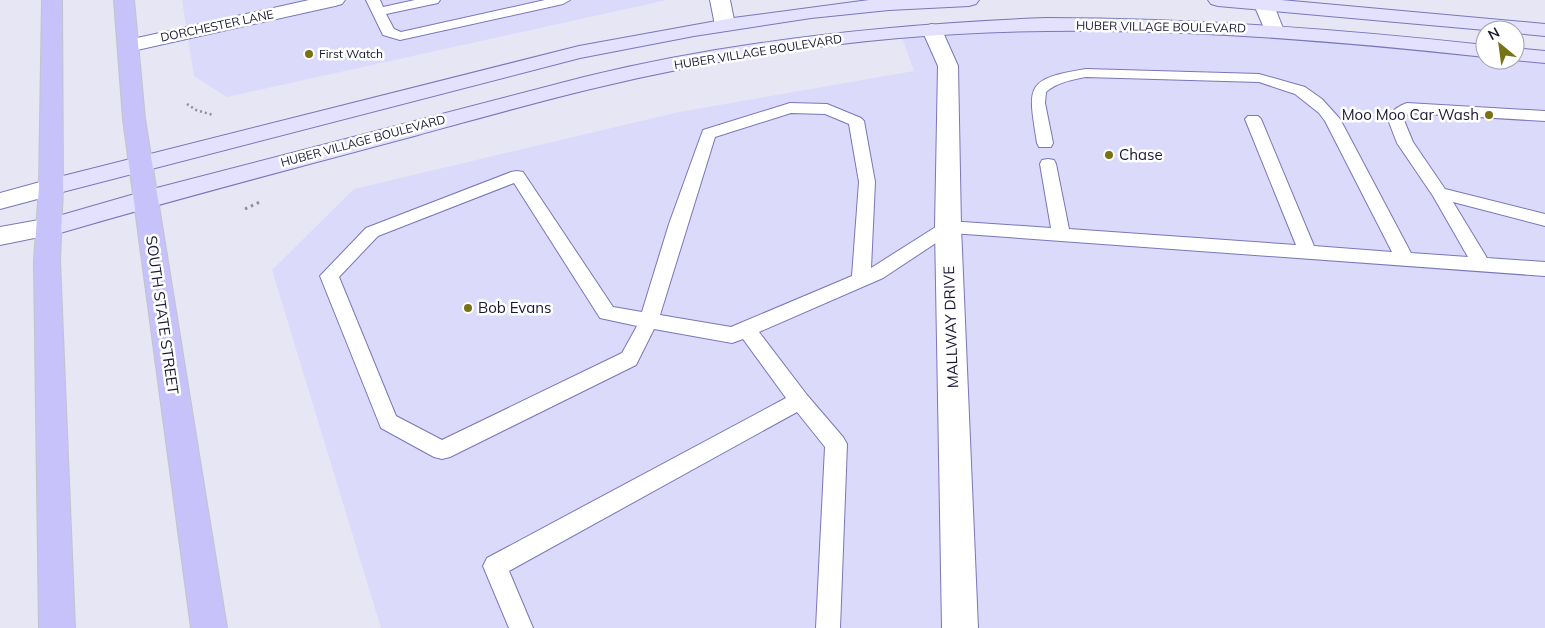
<svg xmlns="http://www.w3.org/2000/svg" width="1545" height="628" viewBox="0 0 1545 628" font-family="Mulish,sans-serif">
	<style>
		.built { fill: #dbdafb }
		.lines { fill: none; stroke-linecap: round; stroke-linejoin: round }
		.lane-casing { stroke: #7a76b9; stroke-width: 2 }
		.street-casing { stroke: #7a76b9; stroke-width: 2 }
		.secondary-casing { stroke: #7a76b9; stroke-width: 2 }
		.primary-casing { stroke: #c3c3ca; stroke-width: 2 }
		.path-far1 { stroke: #8e8da1; stroke-width: 2.5; stroke-dasharray: 2 3; stroke-linecap: butt }
		.path { stroke: #8e8da1; stroke-width: 3; stroke-dasharray: 2.5 4; stroke-linecap: butt }
		.lane { fill: #fff; fill-rule: evenodd }
		.street { fill: #fff; fill-rule: evenodd }
		.secondary { fill: #e3e1fd; fill-rule: evenodd }
		.primary { fill: #c7c3fa; fill-rule: evenodd }
		.poi-dot { fill: #777214; stroke: #fff; stroke-width: 2 }
		.labels { text-anchor: middle; stroke-width: 5; stroke-linejoin: round; paint-order: stroke }
		.far-street-label { font-size: 12px; fill: #1a1732; stroke: #fff }
		.far-poi-label { font-size: 12px; fill: #1a1732; stroke: #fff; text-anchor: start }
		.poi-label { font-size: 15px; fill: #1a1732; stroke: #fff; text-anchor: start }
		.street-label { font-size: 15px; fill: #1a1732; stroke: #fff }
	</style>
	<rect width="100%" height="100%" fill="#e6e6f5"/>
	<!-- built -->
	<g class="built">
		<polygon points="182,0 667,0 227,97 194,76"/>
		<polygon points="1101,25 1485,51 1485,60 1545,57 1545,628 381,628 272,270 354,189 679,112 914,71 900,32"/>
	</g>
	<g class="lines">
		<!-- lane casing -->
		<g class="lane-casing">
			<g id="lane">
				<polygon points="366,0 380,0 383,7 415,0 440,0 438,3 386,14 394,29 401,32 545,0 570,0 563,4 400,40 383,35"/>
				<path d="M1086,69L1259,74L1305,87L1322,99L1340,119L1411,253L1468,257L1433,196L1397,143L1387,117C1392,111 1400,105 1407,103L1545,111V121L1410,113L1403,118L1413,142L1445,189L1545,214V226L1453,202L1487,258L1545,262V276L951,233L883,278L759,332L807,395L843,437L847,444L840,628H816L825,447L797,412L509,571L533,628H509L483,566L487,558L786,398L743,339L732,343L654,329L636,365L450,457L442,459L434,457L381,428L320,276L366,228L511,172L517,171L523,172L613,307L642,312L669,224L703,130L790,103L827,104L861,118L864,121L875,182L871,268L942,223L948,221L1051,228L1040,164L1042,160L1048,159L1054,160L1056,164L1069,229L1296,245L1245,119L1248,116H1258L1261,119L1314,246L1392,252L1325,121L1319,113L1295,94L1259,82L1086,77C1071,80 1058,82 1046,92L1045,103L1053,143L1051,147H1039L1037,143C1028,86 1024,79 1086,69ZM791,113L825,114L849,124L859,182L852,276L731,327L660,315L715,137ZM514,183L600,318L637,326L622,353L442,440L396,416L339,277L378,236Z"/>
			</g>
		</g>
		<!-- street casing -->
		<g class="street-casing">
			<g id="street">
				<polygon points="309,0 345,0 342,4 335,6 128,52 121,50 118,46 121,42 128,40"/>
				<polygon points="710,0 730,0 735,25 732,29 725,31 718,29 715,25"/>
				<polygon points="1252,0 1272,0 1284,31 1281,35 1274,37 1267,35"/>
				<polygon points="932,24 939,26 942,30 958,66 961,227 978,628 942,628 935,227 938,66 922,30 925,26"/>
				<polygon points="51,179 60,181 63,187 60,193 0,209 0,193"/>
				<polygon points="50,218 59,221 63,227 59,233 0,245 0,227"/>
			</g>
		</g>
		<!-- secondary casing -->
		<g class="secondary-casing">
			<g id="secondary">
				<polygon points="869,0 979,0 976,4 969,6 889,10 811,18 694,36 580,58 51,195 42,193 39,187 42,181 51,179 579,46 733,18"/>
				<polygon points="1208,0 1281,0 1545,24 1545,36 1515,33 1515,30 1485,30 1218,6 1211,4"/>
				<path d="M1046,18C1193,18 1339,29 1485,45V57C1290,36 1095,21 899,38C797,47 695,64 595,88C536,102 477,119 418,135C295,168 172,200 50,236L41,233L37,227L41,221L145,191L584,77C735,40 891,24 1046,18Z"/>
				<polygon points="1515,48 1545,51 1545,63 1514,60"/>
			</g>
		</g>
		<!-- primary casing -->
		<g class="primary-casing">
			<g id="primary">
				<polygon points="42,0 62,0 63,187 60,261 75,628 39,628 34,261 39,187"/>
				<polygon points="114,0 134,0 145,119 227,628 191,628 123,119"/>
			</g>
		</g>
		<!-- path-far1 -->
		<polyline class="path-far1" points="187,104 196,110 213,115"/>
		<!-- path -->
		<polyline class="path" points="245,209 262,201"/>
		<!-- lane -->
		<use href="#lane" class="lane"/>
		<!-- street -->
		<use href="#street" class="street"/>
		<!-- secondary -->
		<use href="#secondary" class="secondary"/>
		<!-- primary -->
		<use href="#primary" class="primary"/>
	</g>
	<!-- markers -->
	<g class="poi-dot">
		<circle cx="309" cy="54" r="5"/>
		<circle cx="1489" cy="115" r="5"/>
		<circle cx="1109" cy="155" r="5"/>
		<circle cx="468" cy="308" r="5"/>
	</g>
	<g class="labels">
		<!-- far-street labels -->
		<g class="far-street-label">
			<text transform="translate(217 26) rotate(-12)" y="4">DORCHESTER LANE</text>
			<text transform="translate(1161 27) rotate(1)" y="4">HUBER VILLAGE BOULEVARD</text>
			<text transform="translate(758 52) rotate(-9)" y="4">HUBER VILLAGE BOULEVARD</text>
			<text transform="translate(363 141) rotate(-15)" y="4">HUBER VILLAGE BOULEVARD</text>
		</g>
		<!-- far-poi labels -->
		<g class="far-poi-label">
			<text x="319" y="58">First Watch</text>
		</g>
		<!-- poi labels -->
		<g class="poi-label">
			<text x="1479" y="120" text-anchor="end">Moo Moo Car Wash</text>
			<text x="1119" y="160">Chase</text>
			<text x="478" y="313">Bob Evans</text>
		</g>
		<!-- street labels -->
		<g class="street-label">
			<text transform="translate(162 315) rotate(82)" y="5">SOUTH STATE STREET</text>
			<text transform="translate(951 327) rotate(-92)" y="5">MALLWAY DRIVE</text>
		</g>
	</g>
	<!-- north arrow -->
	<g transform="translate(1500 45) rotate(331)"><circle r="24" fill="#ffffff" stroke="#a3a2ad"/>
	<path d="M0-4L9 19L0 12L-9 19Z" fill="#777214"/>
	<text y="-8" font-size="14" font-weight="bold" text-anchor="middle" fill="#1a1732">N</text>
	</g>
</svg>
